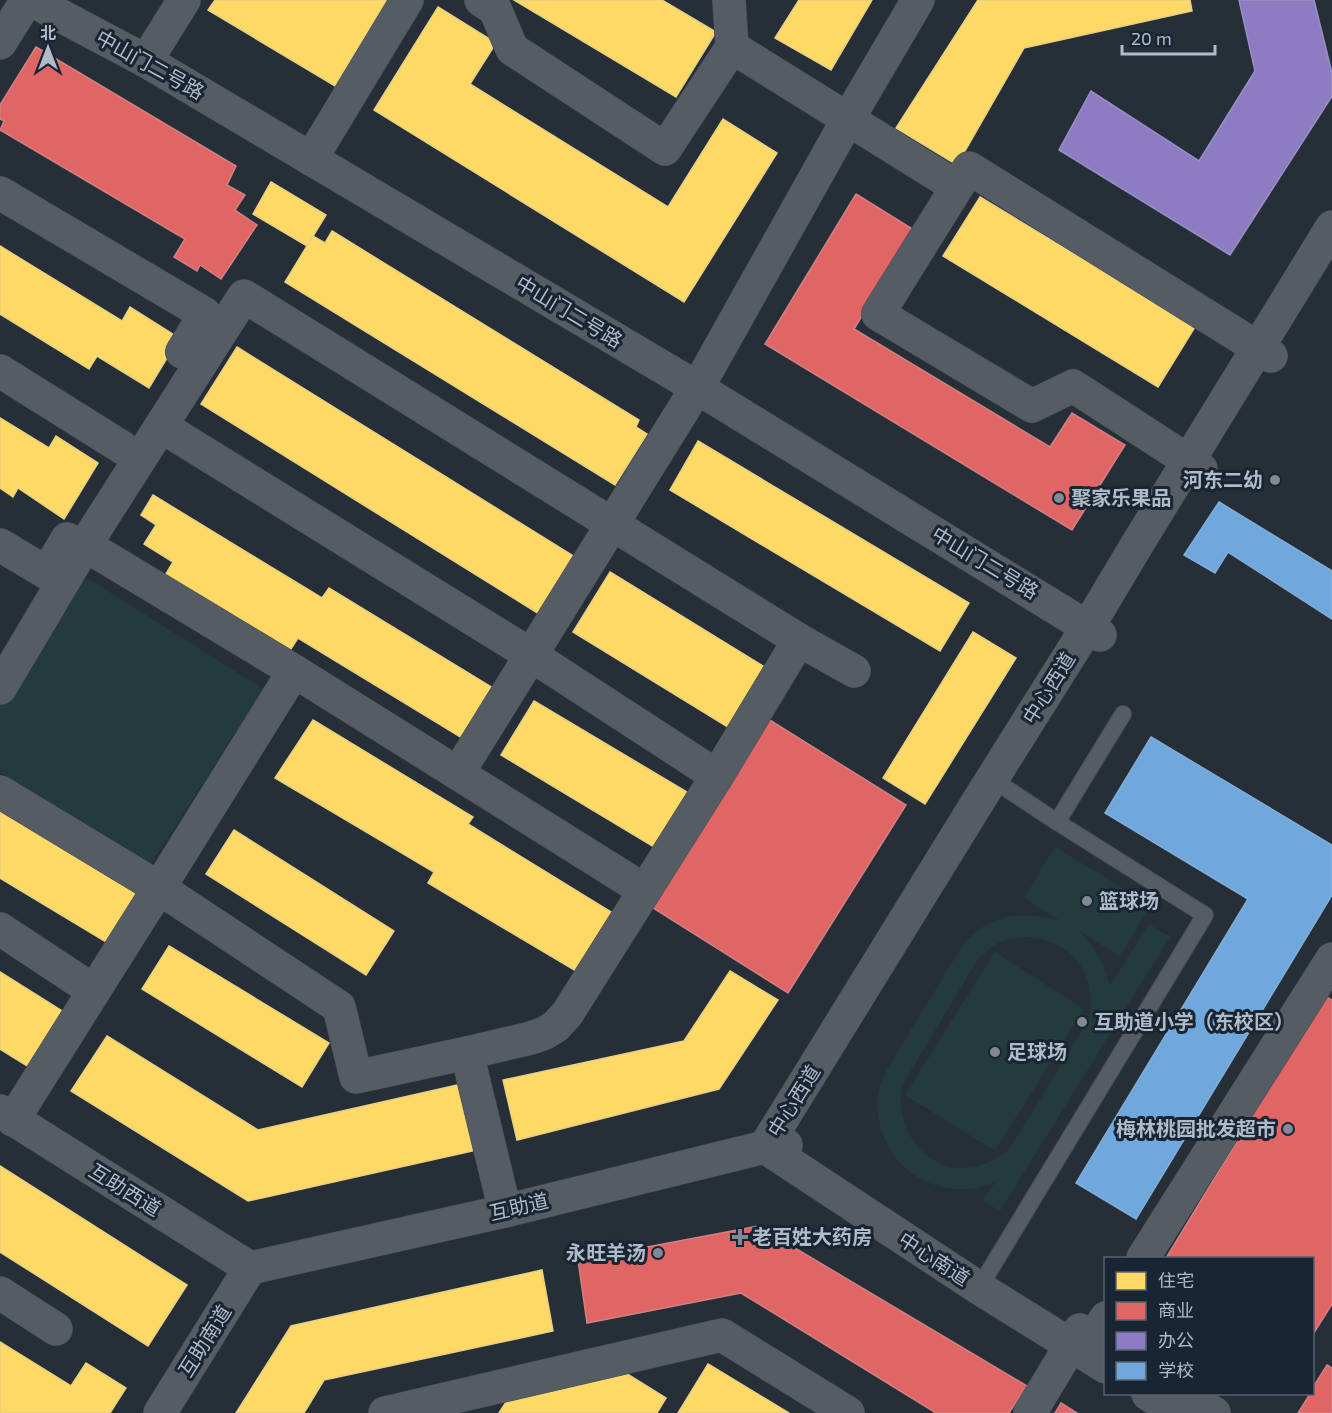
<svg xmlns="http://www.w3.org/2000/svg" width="1332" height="1413" viewBox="0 0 1332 1413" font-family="'Exo 2','Noto Sans SC',sans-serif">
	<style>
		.garden { fill: #233b3d; fill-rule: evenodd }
		.homes { fill: #ffd966; stroke: #e7d084; stroke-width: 1.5 }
		.shops { fill: #e06666; stroke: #d18084; stroke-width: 1.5 }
		.offices { fill: #8e7cc3; stroke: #988fc5; stroke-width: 1.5 }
		.schools { fill: #6fa8dc; stroke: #82aed6; stroke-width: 1.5 }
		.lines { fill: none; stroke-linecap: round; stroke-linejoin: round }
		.service-casing { stroke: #454b51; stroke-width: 18 }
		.minor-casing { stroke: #454b51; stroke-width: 34 }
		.tertiary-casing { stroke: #454b51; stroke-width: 34 }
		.service { stroke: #565c64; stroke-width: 16 }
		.minor { stroke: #565c64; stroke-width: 33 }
		.tertiary { stroke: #565c64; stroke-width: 33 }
		.poi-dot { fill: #7f8a96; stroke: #192532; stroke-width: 2 }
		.labels { text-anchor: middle; stroke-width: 6; stroke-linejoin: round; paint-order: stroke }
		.street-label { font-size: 20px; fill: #afbbc9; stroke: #192532 }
		.poi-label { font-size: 20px; font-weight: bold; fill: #afbbc9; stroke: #192532; text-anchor: start }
	</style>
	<rect width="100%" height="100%" fill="#262f37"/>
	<!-- garden -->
	<g class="garden">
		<polygon points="81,574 263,689 150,866 0,772 0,700"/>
		<path d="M1055,847L1151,905L1120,956L1079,931C1096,948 1104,963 1110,986L1149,924L1170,937L1000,1211L983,1201L995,1182C989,1184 983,1187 977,1188C933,1195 892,1171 881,1128C878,1117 876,1106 878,1095C879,1087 882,1080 885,1073L962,946C990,913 1019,911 1059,920L1024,898ZM1027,937C1036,938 1046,940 1055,944C1084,957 1098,991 1088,1021L1008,1151C996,1160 981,1167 966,1168C922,1171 892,1123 903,1084L978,959C994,942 1004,939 1027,937Z"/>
		<polygon points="995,952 1084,1009 995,1151 905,1095"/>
	</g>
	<!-- homes -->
	<g class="homes">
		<polygon points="215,0 387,0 335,86 208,10"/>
		<polygon points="514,0 662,0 716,32 676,97"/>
		<polygon points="799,0 872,0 831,70 775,38"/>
		<polygon points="978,0 1190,0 1192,11 1024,48 957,165 896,128"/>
		<polygon points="438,7 496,43 470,84 668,207 723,119 777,153 684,302 374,110"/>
		<polygon points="271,182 326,215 307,246 253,214"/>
		<polygon points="980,197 1195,327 1158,387 943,256"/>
		<polygon points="332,231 639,420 636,427 647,434 615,485 285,282 313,236 325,243"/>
		<polygon points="0,246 122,321 130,307 179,338 149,388 97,356 89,369 0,314"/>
		<polygon points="237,347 575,557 539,614 201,404"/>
		<polygon points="0,418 49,448 56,436 98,463 64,519 18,488 13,497 0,488"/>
		<polygon points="698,441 969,603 940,651 670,490"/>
		<polygon points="153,495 322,598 329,588 493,688 462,738 298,638 287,655 163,579 173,562 144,544 156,525 141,515"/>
		<polygon points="610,572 768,669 731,729 573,632"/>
		<polygon points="973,632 1016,658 925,804 883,778"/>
		<polygon points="534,701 692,795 659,850 501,755"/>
		<polygon points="313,720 473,817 468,824 616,915 581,974 428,883 434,872 275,778"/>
		<polygon points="0,808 141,893 111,945 0,878"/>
		<polygon points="234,830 394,931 366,975 206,874"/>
		<polygon points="169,946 329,1043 302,1087 142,989"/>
		<polygon points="730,971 778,1000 719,1089 517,1140 503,1080 684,1041"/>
		<polygon points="0,972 67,1014 32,1069 0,1049"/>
		<polygon points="107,1036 258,1130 462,1084 477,1150 248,1201 71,1091"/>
		<polygon points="0,1166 187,1285 148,1346 0,1252"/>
		<polygon points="542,1270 553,1331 324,1380 304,1413 236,1413 291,1326"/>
		<polygon points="0,1342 71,1386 86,1363 126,1388 110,1413 0,1413"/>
		<polygon points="708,1364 789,1413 678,1413"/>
		<polygon points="624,1372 666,1398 657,1413 499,1413 508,1399"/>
	</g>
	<!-- shops -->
	<g class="shops">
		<polygon points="36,47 236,166 227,185 245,195 235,210 257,225 221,279 200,265 197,271 174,257 185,239 0,130 4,121 0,119 0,105"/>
		<polygon points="856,194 914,230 854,329 1050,447 1072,413 1125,445 1072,530 765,344"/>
		<polygon points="768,719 906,805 788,993 650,906"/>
		<polygon points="1325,996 1332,1000 1332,1304 1312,1336 1312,1258 1166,1258"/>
		<polygon points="758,1226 1027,1386 1009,1413 936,1413 741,1293 587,1323 578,1260"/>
		<polygon points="1327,1365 1332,1368 1332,1413 1298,1413 1310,1394 1312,1394 1312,1389"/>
		<polygon points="1061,1403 1077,1413 1055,1413"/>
	</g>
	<!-- offices -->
	<polygon class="offices" points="1239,0 1314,0 1332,73 1332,96 1230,255 1059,150 1091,91 1199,161 1255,71"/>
	<!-- schools -->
	<g class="schools">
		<polygon points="1219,502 1332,571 1332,619 1228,552 1215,573 1184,555"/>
		<polygon points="1151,737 1332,845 1332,895 1136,1219 1076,1183 1248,899 1105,813"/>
	</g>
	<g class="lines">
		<!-- service casing -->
		<g class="service-casing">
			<g id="service">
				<polyline points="992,779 1057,822"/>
				<polyline points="979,1288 1205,915 1057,822 1123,714"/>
			</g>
		</g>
		<!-- minor casing -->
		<g class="minor-casing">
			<g id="minor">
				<polyline points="481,0 495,9 512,49 665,149 732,47 729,0"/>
				<polyline points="0,43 27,0"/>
				<polyline points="732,47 957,187 969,168 1271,356"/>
				<polyline points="146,61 184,0"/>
				<polyline points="311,159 407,0"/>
				<polyline points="957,187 878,314 1032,406 1073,386 1201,469"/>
				<polyline points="0,193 205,314 182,352"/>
				<polyline points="0,371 123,448"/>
				<polyline points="161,426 531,655 717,776"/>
				<polyline points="0,545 47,573 67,539"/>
				<polyline points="85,545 294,671 644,890"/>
				<polyline points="0,688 85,545 244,296 799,640 854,671"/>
				<polyline points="458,773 704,376 848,119 918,0"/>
				<polyline points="0,792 159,888 294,671"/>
				<polyline points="0,929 94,991 159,888 339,1007 356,1077 467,1053 505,1211"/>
				<polyline points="467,1053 531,1038 545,1033 556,1026 567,1014 717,776 799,640"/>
				<polyline points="13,1120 94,991"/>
				<polyline points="1143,1258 1332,959"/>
				<polyline points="0,1293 56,1329"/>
				<polyline points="1083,1353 1106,1318"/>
				<polyline points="385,1413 722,1335 848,1413"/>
				<polyline points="1030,1413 1080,1330"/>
			</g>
		</g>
		<!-- tertiary casing -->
		<g class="tertiary-casing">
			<g id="tertiary">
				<polyline points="31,0 146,61 696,387 1100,635"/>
				<polyline points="0,1111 250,1268"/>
				<polyline points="765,1147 982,795 1095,615 1138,543 1332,227"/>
				<polyline points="765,1147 979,1288 1106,1367"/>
				<polyline points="250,1268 505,1211 765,1147 786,1145"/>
				<polyline points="1148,1394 1179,1413"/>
				<polyline points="1182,1394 1214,1413"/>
				<polyline points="160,1413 250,1268"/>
			</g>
		</g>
		<!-- service -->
		<use href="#service" class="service"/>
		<!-- minor -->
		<use href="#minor" class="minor"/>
		<!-- tertiary -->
		<use href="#tertiary" class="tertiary"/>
	</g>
	<!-- markers -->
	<g class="poi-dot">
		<circle cx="1275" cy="480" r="6"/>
		<circle cx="1059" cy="498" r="6"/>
		<circle cx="1087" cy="901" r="6"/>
		<circle cx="1082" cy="1022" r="6"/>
		<circle cx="995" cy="1052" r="6"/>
		<circle cx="1288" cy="1129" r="6"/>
		<path d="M737 1228h6v6h6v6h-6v6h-6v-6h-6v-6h6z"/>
		<circle cx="658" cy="1253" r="6"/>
	</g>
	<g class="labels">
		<!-- street labels -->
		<g class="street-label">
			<text transform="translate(150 65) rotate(29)" y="7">中山门二号路</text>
			<text transform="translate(569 312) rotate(31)" y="7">中山门二号路</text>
			<text transform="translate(985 563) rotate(31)" y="7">中山门二号路</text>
			<text transform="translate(1049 688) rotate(-58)" y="7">中心西道</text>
			<text transform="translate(794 1101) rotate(-58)" y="7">中心西道</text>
			<text transform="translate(125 1190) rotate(32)" y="7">互助西道</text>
			<text transform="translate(519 1207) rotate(-13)" y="7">互助道</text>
			<text transform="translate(934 1259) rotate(33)" y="7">中心南道</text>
			<text transform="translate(205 1341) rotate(-58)" y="7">互助南道</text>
		</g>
		<!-- poi labels -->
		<g class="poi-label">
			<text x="1263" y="487" text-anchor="end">河东二幼</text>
			<text x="1071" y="505">聚家乐果品</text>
			<text x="1099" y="908">篮球场</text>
			<text x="1094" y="1029">互助道小学（东校区）</text>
			<text x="1007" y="1059">足球场</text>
			<text x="1276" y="1136" text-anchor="end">梅林桃园批发超市</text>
			<text x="752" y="1244">老百姓大药房</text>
			<text x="646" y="1260" text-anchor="end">永旺羊汤</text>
		</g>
	</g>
	<!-- legend -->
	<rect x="1104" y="1257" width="210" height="138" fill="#192532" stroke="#55616e" stroke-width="1.5"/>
	<rect x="1116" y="1272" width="30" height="18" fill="#ffd966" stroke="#55616e" stroke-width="1.5"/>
	<text x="1158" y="1287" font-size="18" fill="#afbbc9">住宅</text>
	<rect x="1116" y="1302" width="30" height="18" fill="#e06666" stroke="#55616e" stroke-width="1.5"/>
	<text x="1158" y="1317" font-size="18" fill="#afbbc9">商业</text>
	<rect x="1116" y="1332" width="30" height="18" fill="#8e7cc3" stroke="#55616e" stroke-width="1.5"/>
	<text x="1158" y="1347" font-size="18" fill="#afbbc9">办公</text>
	<rect x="1116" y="1362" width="30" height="18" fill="#6fa8dc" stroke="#55616e" stroke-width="1.5"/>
	<text x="1158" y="1377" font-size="18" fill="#afbbc9">学校</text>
	<!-- north arrow -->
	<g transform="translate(48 48)" stroke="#192532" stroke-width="4.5" paint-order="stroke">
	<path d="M0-4.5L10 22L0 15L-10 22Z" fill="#afbbc9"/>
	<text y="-9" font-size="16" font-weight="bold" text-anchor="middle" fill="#afbbc9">北</text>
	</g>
	<!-- scale -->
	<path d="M1122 45v9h93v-9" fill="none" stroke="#afbbc9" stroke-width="3"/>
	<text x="1131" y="45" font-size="18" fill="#afbbc9" stroke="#192532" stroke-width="4.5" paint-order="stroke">20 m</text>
</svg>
